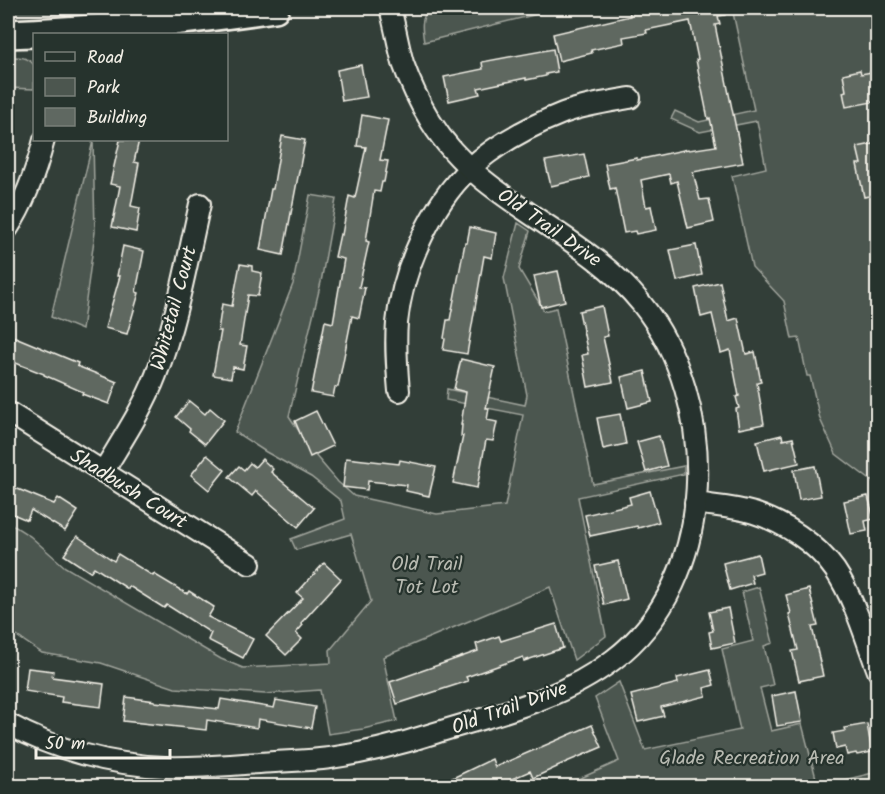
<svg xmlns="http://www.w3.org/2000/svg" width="885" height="794" viewBox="0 0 885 794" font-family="Kalam,sans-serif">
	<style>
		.green { fill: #4c564f; stroke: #a0a49c; stroke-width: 1.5 }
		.building { fill: #5f6861; stroke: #f4f1e8; stroke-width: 1.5 }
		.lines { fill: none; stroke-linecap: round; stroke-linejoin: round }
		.street-casing { stroke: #f4f1e8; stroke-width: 24 }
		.secondary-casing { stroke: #f4f1e8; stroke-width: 32 }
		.street { stroke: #26332d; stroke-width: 20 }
		.secondary { stroke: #26332d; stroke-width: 27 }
		.labels { text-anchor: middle; stroke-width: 4.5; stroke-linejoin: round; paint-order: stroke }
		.street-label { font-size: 20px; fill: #f4f1e8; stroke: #26332d }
		.park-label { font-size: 20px; fill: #b9bbb2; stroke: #26332d }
	</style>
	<rect width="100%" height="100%" fill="#323e38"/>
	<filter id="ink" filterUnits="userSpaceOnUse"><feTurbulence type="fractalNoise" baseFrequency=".0167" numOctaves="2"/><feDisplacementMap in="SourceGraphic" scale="12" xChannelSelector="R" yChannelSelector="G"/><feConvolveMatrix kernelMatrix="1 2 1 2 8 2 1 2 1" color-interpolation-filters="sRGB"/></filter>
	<g filter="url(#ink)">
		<!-- green -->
		<g class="green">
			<polygon points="8,8 118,8 121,27 8,31"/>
			<path d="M429,8H562L424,42C422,29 420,19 429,8Z"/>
			<polygon points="732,8 877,8 877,485 836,454 820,419 810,376 807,376 799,338 792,339 784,301 752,267 732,176 766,168 757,121 700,132 671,119 675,111 699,122 754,110"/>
			<path d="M8,57C18,57 27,56 34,65V89L8,88Z"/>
			<polygon points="93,141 95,232 82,330 51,317"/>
			<polygon points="310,195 336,199 321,282 289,416 315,455 338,482 354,496 437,514 505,506 523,415 446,400 447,389 525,405 527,395 504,278 518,223 530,231 519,269 544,311 556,308 593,484 684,466 684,474 578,497 606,636 574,660 550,587 383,657 397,721 363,729 328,734 320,690 265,694 175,688 101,663 42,653 8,630 8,522 30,536 65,567 221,659 243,668 331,663 330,650 371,601 351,534 296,550 291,539 345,519 341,501 311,477 266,452 235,432 293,284"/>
			<polygon points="759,587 773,643 764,646 773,685 760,688 771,731 802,724 818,786 563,786 619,761 595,698 619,682 645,750 740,730 722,649 753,641 742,592"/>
			<polygon points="877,772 877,786 820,786"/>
		</g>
		<!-- building -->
		<g class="building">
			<polygon points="629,8 724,8 725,15 718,16 720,24 715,25 743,163 693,172 700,200 709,199 714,222 688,228 677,181 671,183 669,174 641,180 646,207 651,206 656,230 636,234 635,231 624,233 615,188 610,189 605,164 637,158 637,160 688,149 689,150 716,146 710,118 708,119 696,60 698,59 690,21 646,30 647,33 623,37 624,43 591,50 592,53 559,61 553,34 630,16"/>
			<polygon points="553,49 557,72 546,74 546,76 526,80 526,78 478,88 480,94 449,101 444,77 483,69 482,62"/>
			<polygon points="361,65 367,97 342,101 337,70"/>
			<polygon points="860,70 861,74 878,71 878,101 846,107 843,92 846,91 843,74"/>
			<polygon points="362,115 388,120 380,160 388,161 384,182 382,182 380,192 374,191 366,241 369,242 359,287 365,288 359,318 352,316 338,387 335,387 333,397 311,393 325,321 333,323 344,259 335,257 340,234 342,235 349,196 355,198 366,147 357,146"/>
			<polygon points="282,136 305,140 283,255 260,250 271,189 273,189"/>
			<polygon points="120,140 139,140 134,162 139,163 131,206 140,208 136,232 112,227 120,186 110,184"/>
			<polygon points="878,143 878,194 864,197 857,164 861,164 857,147"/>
			<polygon points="584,154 589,177 551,186 545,161"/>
			<polygon points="470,227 496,233 492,258 484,256 467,354 443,350 445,339 444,338 447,320 450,320 465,243 467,243"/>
			<polygon points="696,245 702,275 677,281 670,250"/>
			<polygon points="123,246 144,251 136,292 139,293 127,334 105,328 120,276 117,276"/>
			<polygon points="240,264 252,266 252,271 262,273 258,296 248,295 240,345 247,346 243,369 233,367 231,378 213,375 221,331 218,331 222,304 232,306"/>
			<polygon points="558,271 565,301 541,307 534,276"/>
			<polygon points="720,282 728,321 738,318 746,354 755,352 761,382 757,383 764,424 739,429 736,409 739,408 736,397 739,396 730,350 721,353 712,314 701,317 695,288"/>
			<polygon points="602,306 608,336 603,337 613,382 588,387 582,355 588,354 579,311"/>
			<polygon points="8,334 78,363 77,366 117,382 109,404 82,394 83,392 44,375 44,374 8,360"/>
			<polygon points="461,359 495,367 486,408 489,408 487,420 497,422 493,441 486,440 477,488 453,483 463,436 461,436 462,425 461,425 466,392 454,389"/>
			<polygon points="645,371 652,402 628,408 621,377"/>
			<polygon points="189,401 205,414 210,408 224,420 205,444 189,431 190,429 176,417"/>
			<polygon points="316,411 333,446 310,457 295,421"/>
			<polygon points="620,414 626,444 603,449 597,418"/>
			<polygon points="782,435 783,440 793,438 799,463 764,471 757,441"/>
			<polygon points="659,436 667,466 646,472 637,442"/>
			<polygon points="207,455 225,470 209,490 191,475"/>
			<polygon points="346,458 399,464 400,460 436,467 429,496 406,491 407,485 368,481 367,490 343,487"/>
			<polygon points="262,459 273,469 271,472 314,508 298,527 256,491 252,496 229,477 239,466 244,470 250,463 255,467"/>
			<polygon points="815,466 821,496 799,500 794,470"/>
			<polygon points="8,485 54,504 58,498 78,511 65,531 31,510 27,520 8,512 12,498 8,496"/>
			<polygon points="650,491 659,522 638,528 637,526 590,536 585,515 631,504 629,497"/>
			<polygon points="868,496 874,519 865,521 867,531 851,534 844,501"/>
			<polygon points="77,536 114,561 118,554 153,576 154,574 187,594 189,591 214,607 208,617 253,639 243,658 208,640 211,633 167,605 164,608 129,586 128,589 94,567 90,572 64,555"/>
			<polygon points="758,554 762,572 751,575 753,583 730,590 723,563"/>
			<polygon points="618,561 627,599 604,605 595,566"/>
			<polygon points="324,563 341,579 301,623 303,625 296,633 302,639 286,655 266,636 303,598 297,593"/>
			<polygon points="809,589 818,626 812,627 823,676 799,681 792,651 798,650 789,614 791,613 786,595"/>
			<polygon points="728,608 735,643 712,648 709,632 713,631 709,612"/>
			<polygon points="556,624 563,648 524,661 523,657 466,677 468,681 397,704 390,682 478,651 476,644 499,636 501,641"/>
			<polygon points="28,668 53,671 52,677 104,684 101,707 61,702 62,697 25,691"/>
			<polygon points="710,670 714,685 704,688 706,696 661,707 664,716 638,722 631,695 678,683 677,678"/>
			<polygon points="796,691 802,722 777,726 772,696"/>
			<polygon points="126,697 155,701 155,702 219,709 221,699 274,708 276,700 315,707 311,728 258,719 257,728 207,720 206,730 123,721"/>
			<polygon points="867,724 872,752 857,755 856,753 847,755 845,747 836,749 833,733 845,731 844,728"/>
			<polygon points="592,725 602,747 557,766 557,767 533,778 530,771 496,786 436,786 492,759 495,767"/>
		</g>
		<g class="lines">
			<!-- street casing -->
			<g class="street-casing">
				<g id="street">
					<path d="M8,228C25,202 36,171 44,140"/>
					<path d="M399,391C397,368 395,346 397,323C402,270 431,205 469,169C496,144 530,126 563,113C584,105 607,102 630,98"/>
					<polyline points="8,412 250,564"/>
					<path d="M103,472C122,440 143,409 156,375C177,320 187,261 200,204"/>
					<path d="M695,503C714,506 735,507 754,513C785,523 816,543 835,570C855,600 865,637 878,671"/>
					<path d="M8,724C55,750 111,765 165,767C197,768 228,765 259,763C282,761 307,761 330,758C366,753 401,744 435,733C496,714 561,700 613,660C719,580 721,402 641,303C582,230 481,203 431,122C420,104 410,83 403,63C398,45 395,26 390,8"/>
				</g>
			</g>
			<!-- secondary casing -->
			<g class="secondary-casing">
				<path id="secondary" d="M8,34C97,31 186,21 275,8"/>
			</g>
			<!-- street -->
			<use href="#street" class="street"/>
			<!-- secondary -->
			<use href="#secondary" class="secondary"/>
		</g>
	</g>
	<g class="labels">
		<!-- street labels -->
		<g class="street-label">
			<text transform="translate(550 227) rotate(35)" y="7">Old Trail Drive</text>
			<text transform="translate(173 308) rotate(-75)" y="7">Whitetail Court</text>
			<text transform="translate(129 488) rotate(32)" y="7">Shadbush Court</text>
			<text transform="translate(509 707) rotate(-20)" y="7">Old Trail Drive</text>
		</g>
		<!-- park labels -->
		<g class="park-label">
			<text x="427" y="570">Old Trail<tspan x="427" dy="23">Tot Lot</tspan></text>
			<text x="752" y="764">Glade Recreation Area</text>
		</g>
	</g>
	<!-- margin -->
	<rect width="885" height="794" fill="none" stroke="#26332d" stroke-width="30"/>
	<rect x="15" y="15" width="855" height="764" fill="none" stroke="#f4f1e8" stroke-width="2" filter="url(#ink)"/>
	<!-- legend -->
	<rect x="33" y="33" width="195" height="108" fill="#26332d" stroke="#787f78" stroke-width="1.5"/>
	<rect x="45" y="52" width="30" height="9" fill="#26332d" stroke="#787f78" stroke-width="1.5"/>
	<text x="87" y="63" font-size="18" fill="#f4f1e8">Road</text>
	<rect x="45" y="78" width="30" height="18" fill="#4c564f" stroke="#787f78" stroke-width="1.5"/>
	<text x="87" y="93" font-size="18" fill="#f4f1e8">Park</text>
	<rect x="45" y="108" width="30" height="18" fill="#5f6861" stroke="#787f78" stroke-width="1.5"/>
	<text x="87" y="123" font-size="18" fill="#f4f1e8">Building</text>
	<!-- scale -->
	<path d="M36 749v9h134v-9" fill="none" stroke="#f4f1e8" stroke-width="3"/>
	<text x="45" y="749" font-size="18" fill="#f4f1e8" stroke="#26332d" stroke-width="4.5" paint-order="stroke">50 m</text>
</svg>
